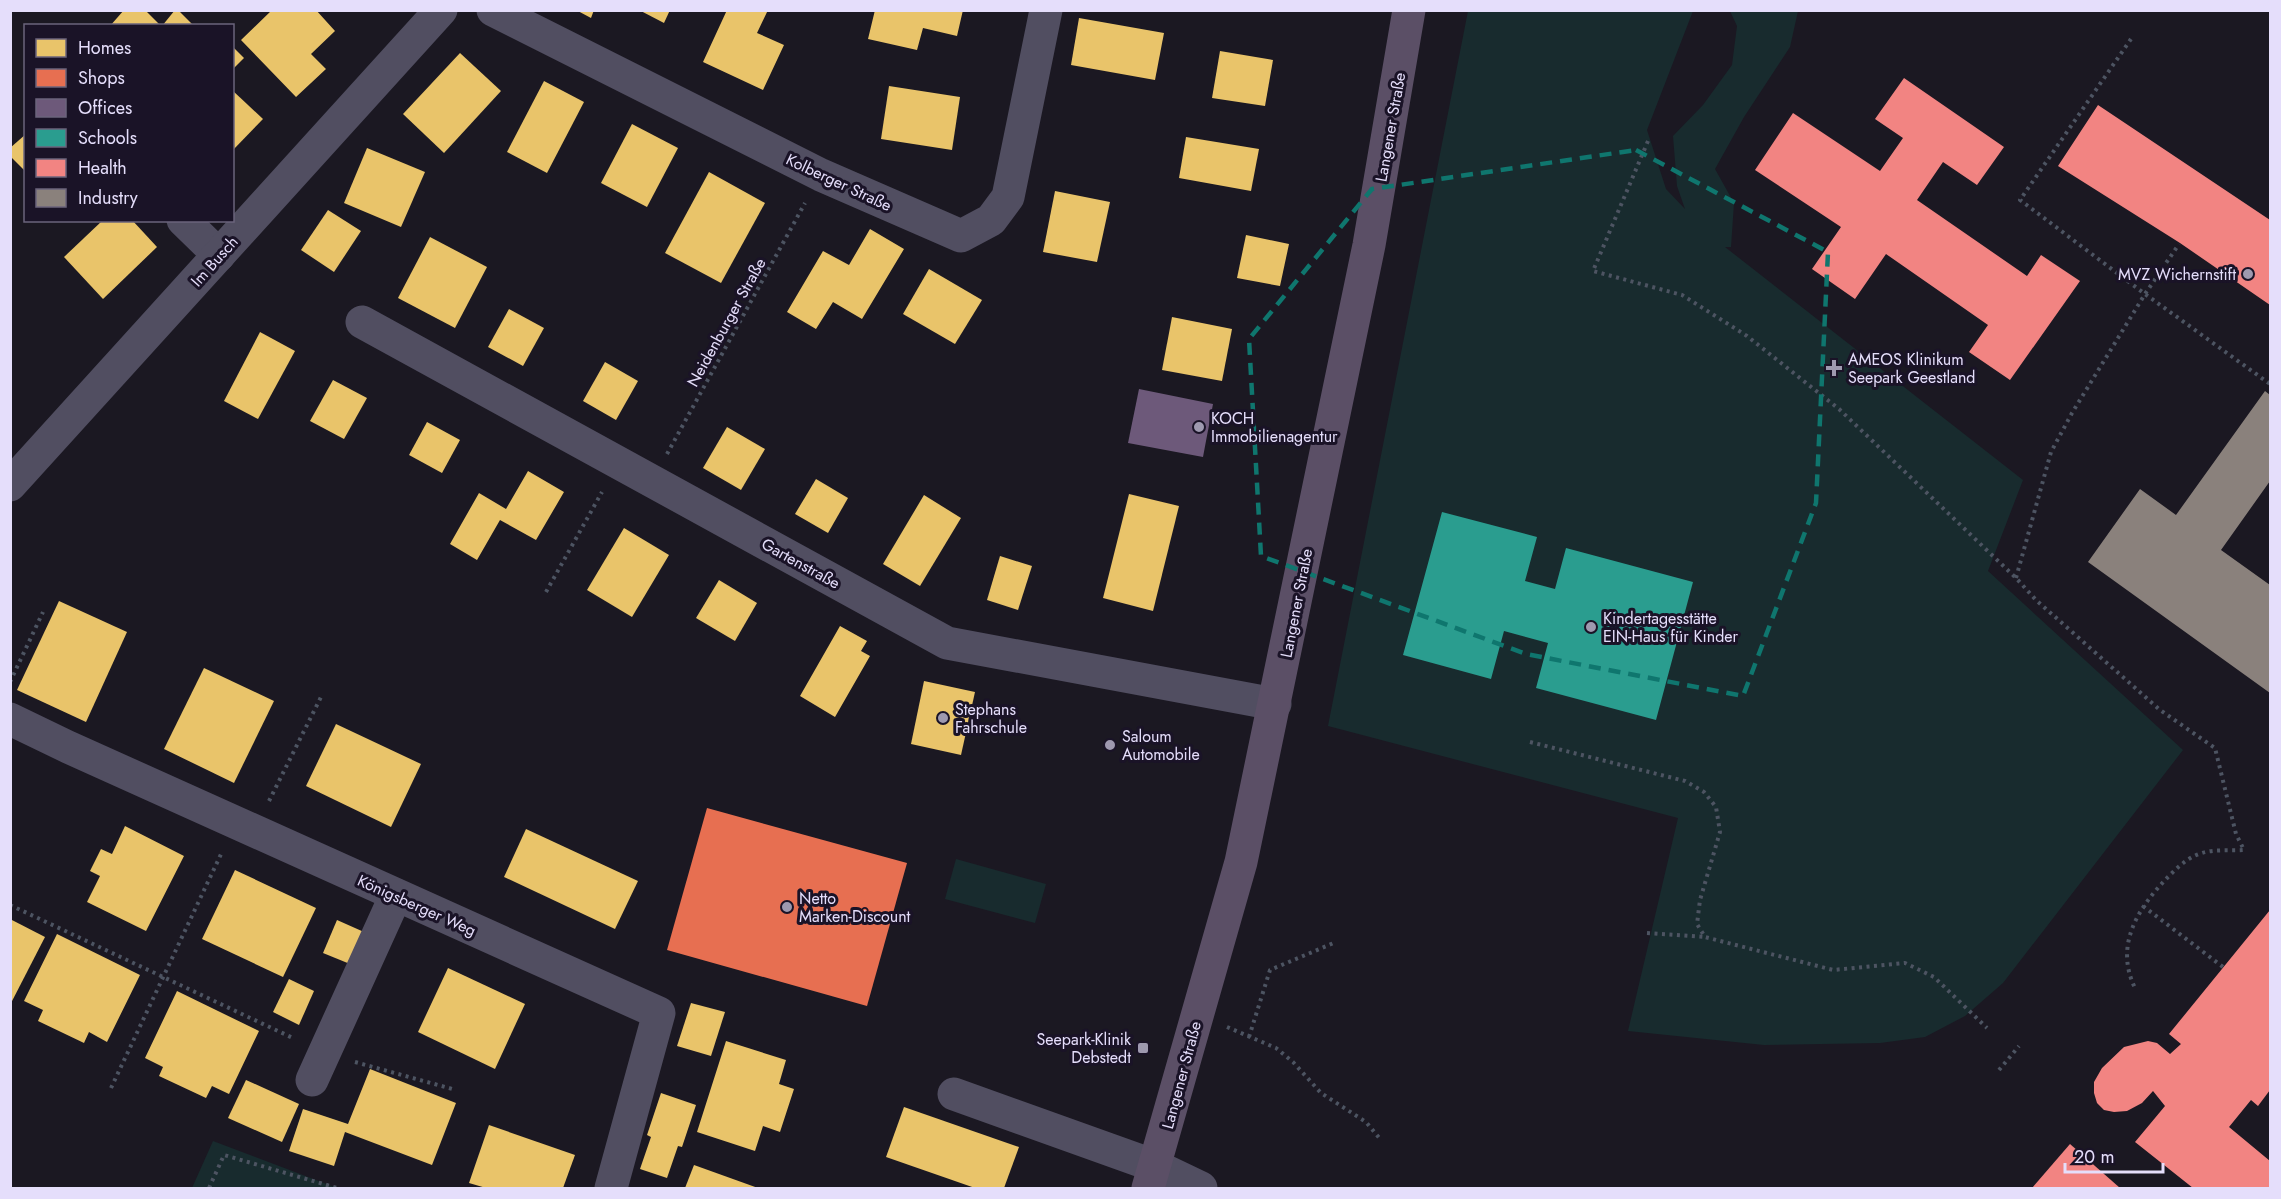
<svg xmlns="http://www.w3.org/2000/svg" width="2281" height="1199" viewBox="0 0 2281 1199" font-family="Jost,sans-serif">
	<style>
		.green { fill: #182b2e }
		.homes { fill: #e9c46a }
		.shops { fill: #e76f51 }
		.offices { fill: #6d597a }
		.schools { fill: #2a9d8f }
		.health { fill: #f28482 }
		.industry { fill: #8a817c }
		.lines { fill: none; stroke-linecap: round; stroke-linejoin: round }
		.path { stroke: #4d5462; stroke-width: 4; stroke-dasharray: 3 4.5; stroke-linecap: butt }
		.minor { stroke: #514e61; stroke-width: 33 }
		.major { stroke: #5b4f66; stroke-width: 33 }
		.marked { fill: none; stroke: #0f766e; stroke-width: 4.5; stroke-dasharray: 12 8; stroke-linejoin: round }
		.poi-dot { fill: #9e99af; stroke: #1a1327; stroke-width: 2 }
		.labels { text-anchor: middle; stroke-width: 6; stroke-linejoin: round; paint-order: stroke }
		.street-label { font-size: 16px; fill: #e5defb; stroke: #1a1327 }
		.poi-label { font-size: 16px; fill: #e5defb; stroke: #1a1327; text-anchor: start }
	</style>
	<rect width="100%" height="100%" fill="#1b1822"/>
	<!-- green -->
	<g class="green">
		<polygon points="1468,11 1693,11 1647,130 1666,189 1685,209 1677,186 1673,136 1703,105 1732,65 1737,26 1730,11 1798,11 1790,47 1744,117 1715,169 1734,203 1731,247 1725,247 2023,480 1988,571 2183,750 2003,983 1965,1016 1925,1037 1880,1043 1764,1045 1628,1031 1678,818 1328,726"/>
		<polygon points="956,859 1046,884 1035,923 945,899"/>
		<polygon points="213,1141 337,1188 192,1188"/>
	</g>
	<!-- homes -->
	<g class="homes">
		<polygon points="124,10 145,10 161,26 110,26"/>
		<polygon points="175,10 178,10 194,26 162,26"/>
		<polygon points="272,10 316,10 335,31 311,54 326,69 296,97 241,40"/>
		<polygon points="576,10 594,10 591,18"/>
		<polygon points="639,10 670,10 664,23"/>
		<polygon points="727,10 768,10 757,33 784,45 763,90 703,62"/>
		<polygon points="875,10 963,10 957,36 923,28 917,50 868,39"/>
		<polygon points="1079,18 1164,33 1155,80 1071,65"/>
		<polygon points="232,46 244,58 232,70"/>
		<polygon points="1220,51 1273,60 1265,106 1212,98"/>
		<polygon points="460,53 501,91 444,153 403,114"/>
		<polygon points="544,81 584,102 547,173 507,152"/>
		<polygon points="889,86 960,97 952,150 881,139"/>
		<polygon points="232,90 263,119 232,151"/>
		<polygon points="632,124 678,148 647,207 601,183"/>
		<polygon points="26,134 26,172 10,156 10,148"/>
		<polygon points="1186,137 1259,149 1251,191 1179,178"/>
		<polygon points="367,148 425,172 401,227 344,203"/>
		<polygon points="709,172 765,203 721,283 665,253"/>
		<polygon points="1055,191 1110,202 1097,262 1043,252"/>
		<polygon points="328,210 361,231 334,272 301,250"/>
		<polygon points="103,220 132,220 157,247 103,299 64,257"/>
		<polygon points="870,229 904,249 862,319 833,302 816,329 787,312 823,251 849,265"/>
		<polygon points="1246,235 1289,244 1280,286 1237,278"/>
		<polygon points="430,237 487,267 455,328 398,298"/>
		<polygon points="929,269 982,300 955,344 903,314"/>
		<polygon points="509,309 544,328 523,366 488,347"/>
		<polygon points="1172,317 1232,329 1222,381 1162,370"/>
		<polygon points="260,332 295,351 258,419 224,401"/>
		<polygon points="605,362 638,381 616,420 583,401"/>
		<polygon points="333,380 367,398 344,439 310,421"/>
		<polygon points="427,422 460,440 442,473 409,455"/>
		<polygon points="727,427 765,449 741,490 703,468"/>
		<polygon points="528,471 564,492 536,540 500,520 477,560 450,544 479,493 506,509"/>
		<polygon points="816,479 848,498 828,533 795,514"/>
		<polygon points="1129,494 1179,506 1153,611 1103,598"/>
		<polygon points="924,495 961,518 920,586 883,564"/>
		<polygon points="624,528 669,555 632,617 587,590"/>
		<polygon points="1000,556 1032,566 1018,610 987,600"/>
		<polygon points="719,580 757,603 735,641 696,618"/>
		<polygon points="59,601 127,632 86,722 17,690"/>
		<polygon points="840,626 867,641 861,651 870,656 835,717 800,696"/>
		<polygon points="204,668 274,701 234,783 164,749"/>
		<polygon points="924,681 975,692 961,755 911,744"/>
		<polygon points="336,724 421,764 391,827 306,786"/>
		<polygon points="125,826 184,856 146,931 87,902 100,876 90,871 101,849 112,854"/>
		<polygon points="526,829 638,881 615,929 504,877"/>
		<polygon points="235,870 316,908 283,977 202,939"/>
		<polygon points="10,919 45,937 10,1005"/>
		<polygon points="337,920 364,932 350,964 323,953"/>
		<polygon points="57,934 140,975 107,1042 89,1032 84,1043 38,1021 43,1010 24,1001"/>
		<polygon points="448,968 525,1004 495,1069 418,1032"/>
		<polygon points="289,979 314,991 299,1025 273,1012"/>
		<polygon points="177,991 259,1031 229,1094 212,1086 206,1098 159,1076 163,1067 145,1058"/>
		<polygon points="691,1003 725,1012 711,1056 677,1046"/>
		<polygon points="726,1041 786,1060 779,1084 794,1089 780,1132 763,1126 755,1151 697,1132"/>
		<polygon points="370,1069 456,1103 432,1165 345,1132 334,1166 289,1151 303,1109 348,1124"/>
		<polygon points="246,1080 299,1104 282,1142 228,1118"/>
		<polygon points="661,1093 696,1105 682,1147 678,1146 667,1178 640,1169 651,1137 647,1135"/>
		<polygon points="904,1107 1019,1147 1004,1188 975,1188 886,1157"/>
		<polygon points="489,1125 575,1155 563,1188 486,1188 469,1183"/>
		<polygon points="694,1165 758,1188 685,1188"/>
	</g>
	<!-- shops -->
	<polygon class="shops" points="707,808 907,863 867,1006 667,950"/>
	<!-- offices -->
	<polygon class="offices" points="1139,389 1213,404 1203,457 1128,443"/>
	<!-- schools -->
	<polygon class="schools" points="1442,512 1537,537 1525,581 1555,589 1566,548 1693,582 1656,720 1536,688 1548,643 1504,631 1491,679 1403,655"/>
	<!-- health -->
	<g class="health">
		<polygon points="1904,78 2004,147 1977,185 1943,162 1917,200 2027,276 2041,255 2080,281 2010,380 1969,352 1988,325 1886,254 1855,299 1812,269 1841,227 1755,170 1793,113 1880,171 1903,138 1875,119"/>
		<polygon points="2098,105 2270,220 2270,305 2180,243 2058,166"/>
		<polygon points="2270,910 2270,1090 2258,1106 2251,1100 2229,1127 2270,1161 2270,1188 2193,1188 2135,1142 2165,1106 2153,1091 2142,1103 2127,1111 2114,1112 2104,1110 2097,1103 2094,1093 2094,1082 2102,1068 2124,1047 2148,1041 2157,1043 2170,1054 2181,1044 2169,1034"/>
		<polygon points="2070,1144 2120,1188 2032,1188"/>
	</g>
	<!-- industry -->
	<polygon class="industry" points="2265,391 2270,395 2270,481 2221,550 2270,585 2270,693 2088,562 2140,489 2176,515"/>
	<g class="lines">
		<!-- path -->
		<g class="path">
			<polyline points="2131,39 2020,200 2145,294 2270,384"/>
			<path d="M1648,141L1593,271L1682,295L1747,336L1839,409L2016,578L2036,600L2160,710L2215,748L2236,834L2244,850C2231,851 2214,849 2202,853C2188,857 2178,867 2168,877C2138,908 2114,945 2135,988"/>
			<polyline points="667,454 805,203"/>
			<polyline points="2016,578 2051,452 2072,413 2145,294 2179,244"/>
			<polyline points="546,592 602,492"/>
			<polyline points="10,682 43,612"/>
			<polyline points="1530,742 1685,781 1704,792 1716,807 1720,832 1700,900 1697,924 1705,937 1833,970 1905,963 1934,977 1987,1028"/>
			<polyline points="269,801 321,697"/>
			<polyline points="10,905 295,1039"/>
			<polyline points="2143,906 2223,967"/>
			<polyline points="1647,933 1705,937"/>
			<polyline points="1227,1027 1276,1048 1293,1062 1321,1093 1366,1122 1381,1140"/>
			<polyline points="1249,1037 1270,970 1336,942"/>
			<polyline points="355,1062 456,1090"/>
			<polyline points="1999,1070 2019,1046"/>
			<polyline points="111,1088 222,852"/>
			<polyline points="209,1188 224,1155 337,1188"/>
		</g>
		<!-- minor -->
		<g class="minor">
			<polyline points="493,10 821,175 961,236 991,220 1008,197 1046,10"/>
			<polyline points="183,220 219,255"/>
			<polyline points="362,322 947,643 1275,704"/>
			<polyline points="10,485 441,10"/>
			<polyline points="10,719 68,747 659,1013 611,1188"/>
			<polyline points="312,1080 396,895"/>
			<polyline points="954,1094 1155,1166 1201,1188"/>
		</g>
		<!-- major -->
		<polyline class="major" points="1148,1188 1241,862 1369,245 1409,10"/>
	</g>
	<!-- marked area -->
	<path class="marked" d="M1636,150L1828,252L1816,503L1743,696L1526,654L1261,556L1249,339L1372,189Z"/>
	<!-- markers -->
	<g class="poi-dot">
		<circle cx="2248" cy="274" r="6"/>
		<path d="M1831 359h6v6h6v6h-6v6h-6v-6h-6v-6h6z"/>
		<circle cx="1199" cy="427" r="6"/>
		<circle cx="1591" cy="627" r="6"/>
		<circle cx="943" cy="718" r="6"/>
		<circle cx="1110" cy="745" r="6"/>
		<circle cx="787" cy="907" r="6"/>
		<rect x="1137" y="1042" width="12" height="12" rx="3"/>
	</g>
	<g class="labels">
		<!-- street labels -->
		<g class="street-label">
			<text transform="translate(1390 127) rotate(-80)" y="6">Langener Straße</text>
			<text transform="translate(839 182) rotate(25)" y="6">Kolberger Straße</text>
			<text transform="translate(214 261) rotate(-48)" y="6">Im Busch</text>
			<text transform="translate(726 322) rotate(-61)" y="6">Neidenburger Straße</text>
			<text transform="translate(801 563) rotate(29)" y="6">Gartenstraße</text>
			<text transform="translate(1296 603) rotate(-79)" y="6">Langener Straße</text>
			<text transform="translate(417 905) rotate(24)" y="6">Königsberger Weg</text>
			<text transform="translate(1181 1075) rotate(-75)" y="6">Langener Straße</text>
		</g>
		<!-- poi labels -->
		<g class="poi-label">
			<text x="2236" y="280" text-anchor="end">MVZ Wichernstift</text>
			<text x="1848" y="365">AMEOS Klinikum<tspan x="1848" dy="18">Seepark Geestland</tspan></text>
			<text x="1211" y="424">KOCH<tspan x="1211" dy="18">Immobilienagentur</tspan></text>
			<text x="1603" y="624">Kindertagesstätte<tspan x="1603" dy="18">EIN-Haus für Kinder</tspan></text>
			<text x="955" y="715">Stephans<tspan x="955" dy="18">Fahrschule</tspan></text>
			<text x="1122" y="742">Saloum<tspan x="1122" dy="18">Automobile</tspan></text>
			<text x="799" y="904">Netto<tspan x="799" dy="18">Marken-Discount</tspan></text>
			<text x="1131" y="1045" text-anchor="end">Seepark-Klinik<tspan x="1131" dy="18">Debstedt</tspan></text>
		</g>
	</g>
	<!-- border -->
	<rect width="2281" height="1199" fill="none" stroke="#e5defb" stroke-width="24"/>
	<!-- legend -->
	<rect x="24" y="24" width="210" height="198" fill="#1a1327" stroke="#6b647c" stroke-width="1.5"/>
	<rect x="36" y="39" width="30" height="18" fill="#e9c46a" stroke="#6b647c" stroke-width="1.5"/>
	<text x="78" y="54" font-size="18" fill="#e5defb">Homes</text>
	<rect x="36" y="69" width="30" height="18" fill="#e76f51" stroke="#6b647c" stroke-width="1.5"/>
	<text x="78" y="84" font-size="18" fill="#e5defb">Shops</text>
	<rect x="36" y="99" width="30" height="18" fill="#6d597a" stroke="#6b647c" stroke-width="1.5"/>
	<text x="78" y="114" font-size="18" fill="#e5defb">Offices</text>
	<rect x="36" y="129" width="30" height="18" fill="#2a9d8f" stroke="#6b647c" stroke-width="1.5"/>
	<text x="78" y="144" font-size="18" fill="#e5defb">Schools</text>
	<rect x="36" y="159" width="30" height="18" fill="#f28482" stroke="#6b647c" stroke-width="1.5"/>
	<text x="78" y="174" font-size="18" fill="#e5defb">Health</text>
	<rect x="36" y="189" width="30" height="18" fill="#8a817c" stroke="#6b647c" stroke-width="1.5"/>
	<text x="78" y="204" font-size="18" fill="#e5defb">Industry</text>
	<!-- scale -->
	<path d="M2065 1163v9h98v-9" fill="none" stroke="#e5defb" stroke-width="3"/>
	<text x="2074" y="1163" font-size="18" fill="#e5defb" stroke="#1a1327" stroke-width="4.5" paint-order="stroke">20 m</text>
</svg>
